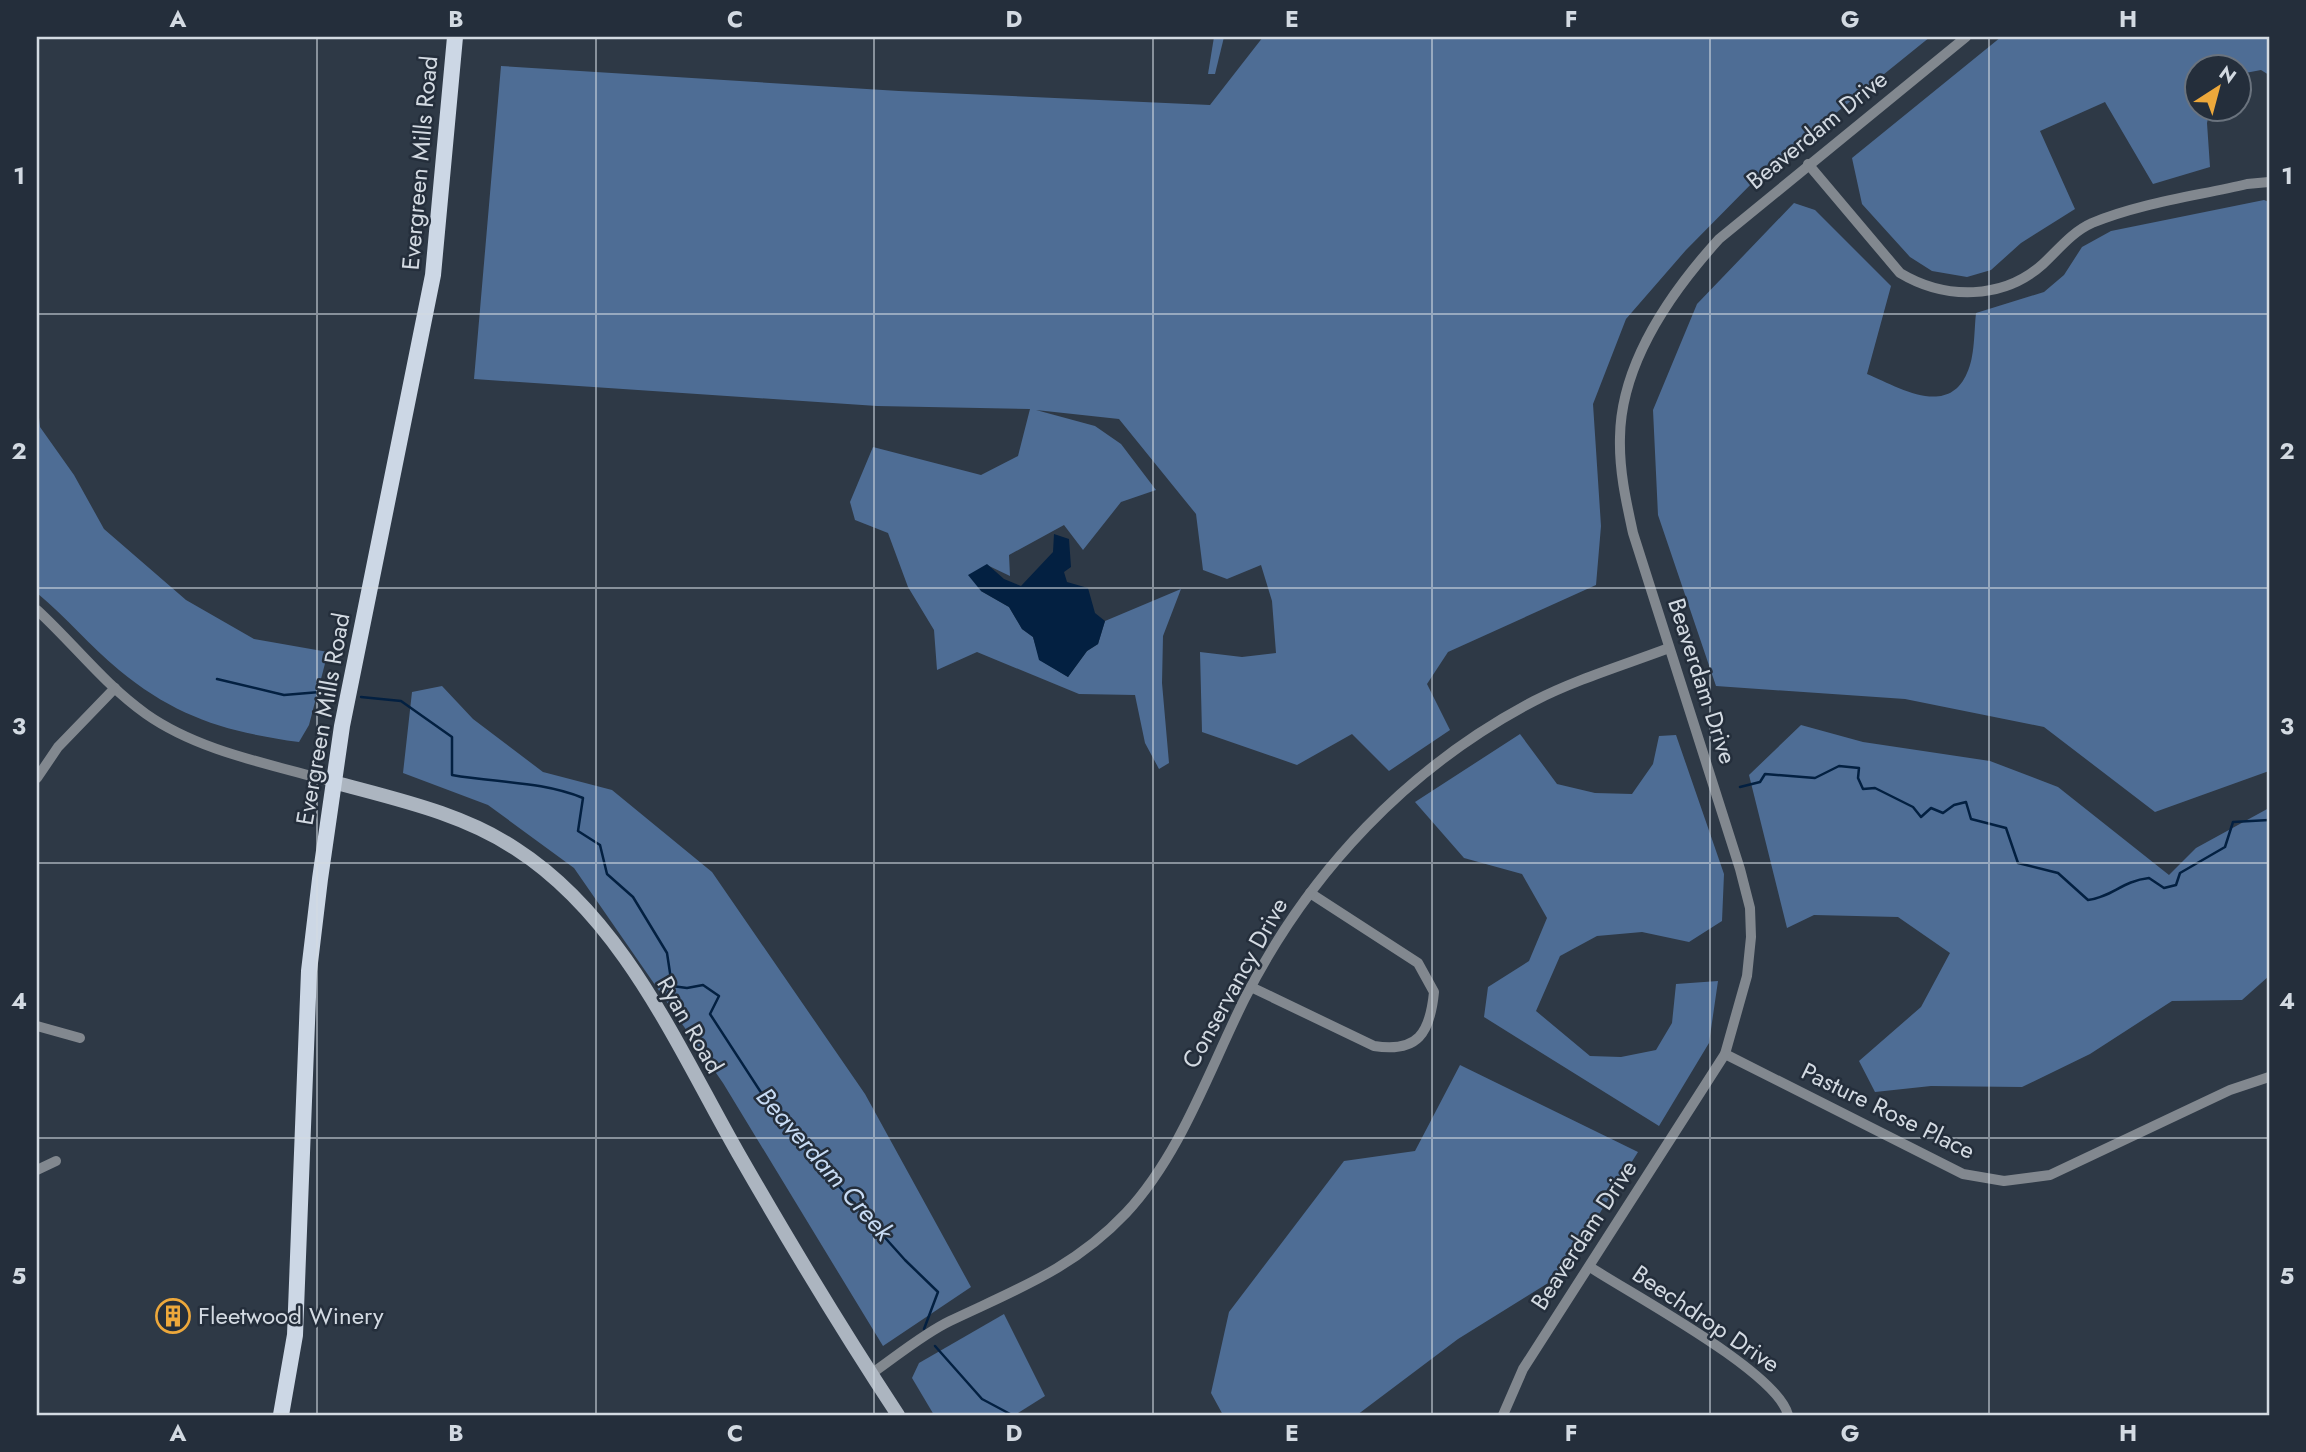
<svg xmlns="http://www.w3.org/2000/svg" width="2306" height="1452" viewBox="0 0 2306 1452" font-family="Jost,sans-serif">
	<style>
		.forest { fill: #4e6d95 }
		.water { fill: #032041 }
		.lines { fill: none; stroke-linecap: round; stroke-linejoin: round }
		.stream { stroke: #032041; stroke-width: 2.5 }
		.street { stroke: #82888f; stroke-width: 10 }
		.secondary { stroke: #acb5c0; stroke-width: 14 }
		.primary { stroke: #ccd7e5; stroke-width: 16 }
		.grid { fill: none; stroke: #d3dae2; stroke-width: 2; stroke-opacity: 0.55 }
		.labels { text-anchor: middle; stroke-width: 5; stroke-linejoin: round; paint-order: stroke }
		.street-label { font-size: 24px; fill: #d3dae2; stroke: #242e3b }
		.poi-label { font-size: 24px; fill: #d3dae2; stroke: #242e3b; text-anchor: start }
		.water-label { font-size: 26px; font-style: italic; fill: #c7dbf4; stroke: #242e3b }
		.neatline { fill: none; stroke: #d3dae2; stroke-width: 2.5 }
		.grid-label { font-size: 23px; text-anchor: middle; font-weight: bold; fill: #d3dae2 }
	</style>
	<rect width="100%" height="100%" fill="#2e3946"/>
	<!-- forest -->
	<g class="forest">
		<polygon points="1214,37 1224,37 1215,74 1208,74"/>
		<polygon points="1263,37 1930,37 1763,172 1686,250 1626,319 1593,404 1601,526 1596,585 1448,652 1427,684 1450,730 1389,771 1352,734 1297,765 1202,732 1200,652 1242,657 1276,653 1272,601 1261,565 1227,579 1203,570 1196,514 1119,419 1036,410 1095,426 1121,444 1156,490 1121,502 1083,550 1064,525 1009,555 1010,576 987,565 981,591 1009,607 1022,629 1033,637 1040,660 1068,677 1087,651 1098,644 1105,621 1181,589 1163,636 1162,683 1169,763 1159,769 1145,743 1135,695 1079,694 977,652 937,670 934,630 908,587 888,533 855,520 850,502 873,447 981,475 1018,456 1030,409 877,406 474,379 501,66 899,91 1210,105"/>
		<polygon points="2001,37 2269,37 2269,75 2261,70 2240,74 2240,66 2198,66 2198,108 2210,109 2207,123 2210,167 2153,184 2105,102 2040,131 2075,209 2021,243 1991,270 1967,277 1932,271 1910,257 1862,204 1852,158"/>
		<path d="M2264,200L2269,202V771L2155,812L2044,727L1905,699L1716,686L1658,515L1653,410L1697,304L1794,203L1815,210L1891,286L1867,374C1898,387 1948,418 1967,373C1975,357 1974,331 1976,313L2044,292L2064,275L2082,247L2111,231Z"/>
		<path d="M37,399L40,427L74,475L104,529L186,600L254,639L328,652L309,725L299,742C226,732 176,717 119,670C90,646 66,617 37,593Z"/>
		<polygon points="442,686 473,719 543,772 612,790 712,872 865,1094 971,1287 883,1346 723,1083 574,868 488,805 403,773 412,692"/>
		<polygon points="1801,725 1863,742 1990,761 2058,787 2169,875 2196,848 2269,808 2269,976 2242,1000 2172,1001 2090,1054 2022,1087 1931,1086 1875,1092 1859,1061 1921,1007 1950,953 1898,917 1814,915 1787,928 1749,775"/>
		<polygon points="1520,734 1557,784 1595,793 1632,794 1653,764 1659,736 1676,735 1724,874 1722,921 1689,942 1642,932 1597,936 1560,956 1536,1011 1590,1056 1621,1057 1656,1050 1672,1023 1676,984 1718,981 1709,1043 1659,1126 1484,1017 1488,987 1529,961 1547,918 1522,874 1464,858 1415,802"/>
		<polygon points="1460,1065 1638,1152 1561,1275 1458,1339 1357,1415 1223,1415 1211,1393 1229,1312 1344,1161 1415,1151"/>
		<polygon points="1004,1314 1045,1396 1015,1415 934,1415 912,1378 919,1363"/>
	</g>
	<!-- water -->
	<polygon class="water" points="1054,534 1069,539 1071,567 1064,572 1067,582 1088,588 1095,613 1105,621 1098,644 1087,651 1068,677 1039,660 1033,637 1022,629 1009,607 981,591 968,575 987,564 1004,579 1021,586 1053,552"/>
	<g class="lines">
		<!-- stream -->
		<g class="stream">
			<polyline points="217,679 284,695 332,691"/>
			<path d="M361,697L401,701L452,737V775C497,783 541,781 583,798L578,831L600,845L607,874L633,897L667,953L672,986L687,988L703,985L719,996L710,1014L764,1097L796,1132L811,1155L905,1260L938,1292L924,1329"/>
			<path d="M1740,787L1760,782L1765,774L1815,778L1839,766L1859,768L1858,778L1863,789L1875,788L1913,807L1921,817L1931,808L1943,813L1954,805L1966,802L1971,819L2006,828L2018,863L2058,873L2088,900C2112,897 2122,881 2149,878L2164,888L2176,885L2180,873L2225,847L2233,822L2269,820"/>
			<polyline points="935,1346 982,1399 1012,1415"/>
		</g>
		<!-- street -->
		<g class="street">
			<path d="M1808,164L1900,273C1945,300 2003,300 2043,264C2059,249 2072,232 2092,223C2140,203 2196,196 2247,184L2269,182"/>
			<path d="M37,610C74,644 105,685 146,714C200,752 271,764 333,782"/>
			<polyline points="37,778 58,747 115,688"/>
			<path d="M1251,987L1374,1046C1418,1053 1430,1033 1434,992L1418,963L1310,893"/>
			<polyline points="37,1026 80,1038"/>
			<polyline points="1725,1054 1963,1174 2004,1181 2050,1175 2230,1090 2269,1077"/>
			<polyline points="37,1170 56,1161"/>
			<path d="M1590,1267C1631,1294 1778,1372 1788,1415"/>
			<path d="M871,1374C897,1356 923,1334 950,1321C1017,1289 1073,1269 1126,1213C1181,1154 1209,1070 1245,998C1309,872 1408,767 1534,701C1577,679 1624,665 1669,648"/>
			<path d="M1503,1415L1523,1369L1725,1054L1747,976L1751,937L1750,908L1740,869L1633,533C1626,501 1619,470 1620,437C1621,362 1671,292 1719,239L1966,37"/>
		</g>
		<!-- secondary -->
		<path class="secondary" d="M333,782C395,799 462,813 516,849C623,918 677,1046 738,1153C789,1242 842,1330 898,1415"/>
		<!-- primary -->
		<polyline class="primary" points="281,1415 295,1335 309,971 320,879 342,726 433,275 455,37"/>
	</g>
	<!-- grid -->
	<path class="grid" d="M317,37V1415M596,37V1415M874,37V1415M1153,37V1415M1432,37V1415M1710,37V1415M1989,37V1415M37,314H2269M37,588H2269M37,863H2269M37,1138H2269"/>
	<!-- icons -->
	<defs>
		<g id="building-ring" transform="scale(1.75)"><circle r="9.5" fill="#242e3b" stroke="#eda83b" stroke-width="1.5"/><path d="M-4-6H4V6H1V3H-1V6H-4ZM-2.5-4.3h1.7v1.8h-1.7ZM.8-4.3h1.7v1.8H.8ZM-2.5-1h1.7V.8h-1.7ZM.8-1h1.7V.8H.8Z" fill="#eda83b"/></g>
	</defs>
	<g fill-rule="evenodd">
		<use href="#building-ring" x="173" y="1316"/>
	</g>
	<g class="labels">
		<!-- street labels -->
		<g class="street-label">
			<text transform="translate(1817 130) rotate(-39)" y="8">Beaverdam Drive</text>
			<text transform="translate(420 163) rotate(-85)" y="8">Evergreen Mills Road</text>
			<text transform="translate(1702 681) rotate(72)" y="8">Beaverdam Drive</text>
			<text transform="translate(323 719) rotate(-80)" y="8">Evergreen Mills Road</text>
			<text transform="translate(1235 983) rotate(-61)" y="8">Conservancy Drive</text>
			<text transform="translate(690 1025) rotate(60)" y="8">Ryan Road</text>
			<text transform="translate(1888 1111) rotate(26)" y="8">Pasture Rose Place</text>
			<text transform="translate(1584 1235) rotate(-57)" y="8">Beaverdam Drive</text>
			<text transform="translate(1706 1319) rotate(34)" y="8">Beechdrop Drive</text>
		</g>
		<!-- poi labels -->
		<g class="poi-label">
			<text x="198" y="1324">Fleetwood Winery</text>
		</g>
		<!-- water labels -->
		<g class="water-label">
			<text transform="translate(825 1164) rotate(49)" y="9">Beaverdam Creek</text>
		</g>
	</g>
	<!-- border -->
	<rect width="2306" height="1452" fill="none" stroke="#242e3b" stroke-width="77"/>
	<!-- north arrow -->
	<g transform="translate(2218 88) rotate(36)"><circle r="33" fill="#242e3b" stroke="#6a737e" stroke-width="2"/>
	<path d="M0-5L12 26L0 18L-12 26Z" fill="#eda83b"/>
	<text y="-10" font-size="19" font-weight="bold" text-anchor="middle" fill="#d3dae2">N</text>
	</g>
	<rect x="38" y="38" width="2230" height="1376" class="neatline"/>
	<g class="grid-label">
		<text x="178" y="27">A</text>
		<text x="456" y="27">B</text>
		<text x="735" y="27">C</text>
		<text x="1014" y="27">D</text>
		<text x="1292" y="27">E</text>
		<text x="1571" y="27">F</text>
		<text x="1850" y="27">G</text>
		<text x="2128" y="27">H</text>
		<text x="19" y="184">1</text>
		<text x="2287" y="184">1</text>
		<text x="19" y="459">2</text>
		<text x="2287" y="459">2</text>
		<text x="19" y="734">3</text>
		<text x="2287" y="734">3</text>
		<text x="19" y="1009">4</text>
		<text x="2287" y="1009">4</text>
		<text x="19" y="1284">5</text>
		<text x="2287" y="1284">5</text>
		<text x="178" y="1441">A</text>
		<text x="456" y="1441">B</text>
		<text x="735" y="1441">C</text>
		<text x="1014" y="1441">D</text>
		<text x="1292" y="1441">E</text>
		<text x="1571" y="1441">F</text>
		<text x="1850" y="1441">G</text>
		<text x="2128" y="1441">H</text>
	</g>
</svg>
